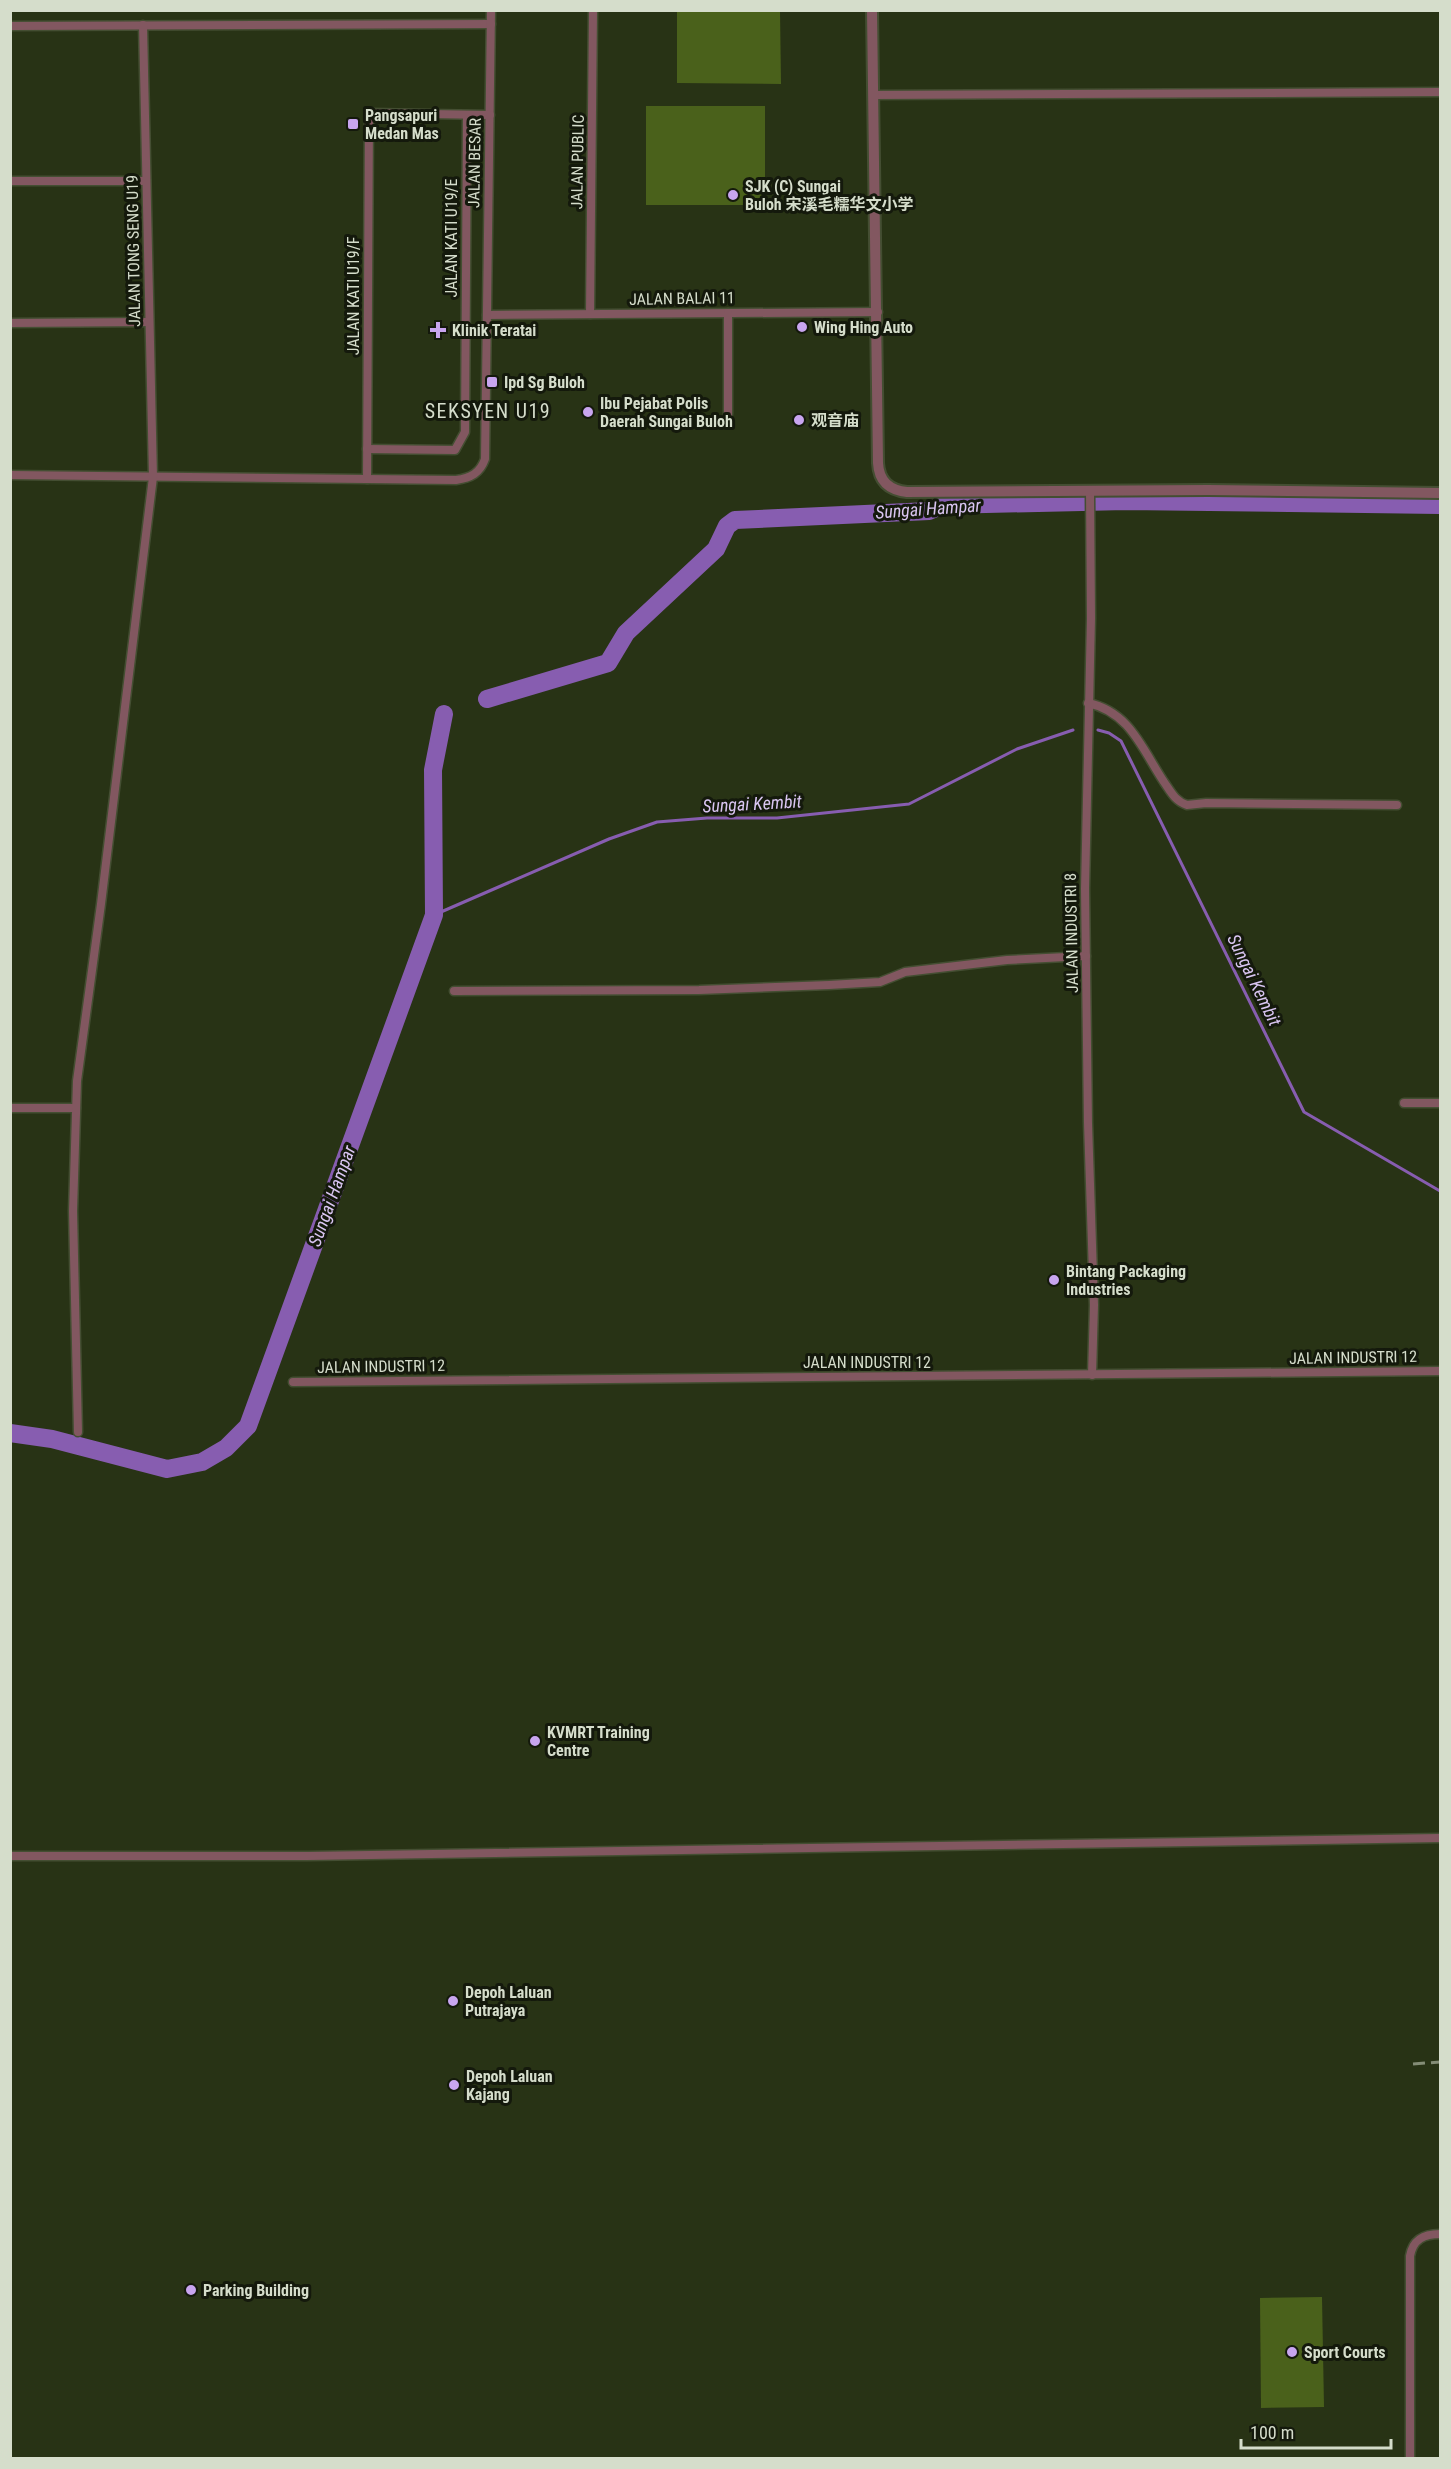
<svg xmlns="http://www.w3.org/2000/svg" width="1451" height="2469" viewBox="0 0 1451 2469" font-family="'Roboto Condensed','Noto Sans SC',sans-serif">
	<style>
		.pitch { fill: #4a611b }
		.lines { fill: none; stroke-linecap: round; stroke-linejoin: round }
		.stream { stroke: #875db0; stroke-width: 3 }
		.river { stroke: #875db0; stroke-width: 18 }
		.minor-casing { stroke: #444e32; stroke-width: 11 }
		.tertiary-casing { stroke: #444e32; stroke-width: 14 }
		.minor { stroke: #825760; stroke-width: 8 }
		.tertiary { stroke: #825760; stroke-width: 10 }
		.rail { stroke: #848d76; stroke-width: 3; stroke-dasharray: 12 6; stroke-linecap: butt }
		.poi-dot { fill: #c8a5ef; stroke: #14190c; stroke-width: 2 }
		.labels { text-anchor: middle; stroke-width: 6; stroke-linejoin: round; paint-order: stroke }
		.poi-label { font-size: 16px; font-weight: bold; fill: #d5ddcb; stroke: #14190c; text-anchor: start }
		.street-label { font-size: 16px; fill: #d5ddcb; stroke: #14190c }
		.water-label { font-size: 18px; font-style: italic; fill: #d9c5f1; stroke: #14190c }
		.quarter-label { font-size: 20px; letter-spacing: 1.5px; fill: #d5ddcb; stroke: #14190c }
	</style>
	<rect width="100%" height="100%" fill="#283315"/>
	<!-- pitch -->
	<g class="pitch">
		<polygon points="677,11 780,11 781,84 677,83"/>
		<rect x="646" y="106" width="119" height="99"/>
		<polygon points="1322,2297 1324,2407 1261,2408 1260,2298"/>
	</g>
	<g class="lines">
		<!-- stream -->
		<g class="stream">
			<polyline points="1098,730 1109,733 1121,741 1304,1112 1440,1191"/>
			<polyline points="434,915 609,839 657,822 707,818 777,818 909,804 1017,749 1073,730"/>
		</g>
		<!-- river -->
		<g class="river">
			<polyline points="487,699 608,663 626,633 716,549 727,526 735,520 929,511 943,505 1126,501 1440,505"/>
			<polyline points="10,1433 52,1439 167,1469 202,1462 226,1448 248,1426 434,915 433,770 444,714"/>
		</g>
		<!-- minor casing -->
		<g class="minor-casing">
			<g id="minor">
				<polyline points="10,26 491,24"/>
				<polyline points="873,95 1440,92"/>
				<polyline points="10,181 146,181"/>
				<polyline points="590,314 593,10"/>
				<polyline points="487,315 878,312"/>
				<polyline points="10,323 149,322"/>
				<polyline points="728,414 728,313"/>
				<polyline points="367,449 455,450 465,432 467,115"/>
				<path d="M10,475L456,480C471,478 480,473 485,459L491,10"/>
				<polyline points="367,479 369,113 490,115"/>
				<polyline points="1090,491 1091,618 1085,889 1088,1123 1094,1305 1092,1375"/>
				<path d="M1088,703C1130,712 1142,749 1164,782C1171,792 1175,801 1187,805L1206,803L1397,805"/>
				<polyline points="454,991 699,990 829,985 880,982 905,972 1007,960 1086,956"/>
				<polyline points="1404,1103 1440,1103"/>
				<polyline points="10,1108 76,1108"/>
				<polyline points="293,1382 1440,1371"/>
				<polyline points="78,1432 73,1211 77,1081 101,904 153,477 143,25"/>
				<polyline points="10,1856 308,1856 1440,1838"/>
				<path d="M1410,2458V2256C1413,2239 1424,2234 1440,2234"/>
			</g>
		</g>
		<!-- tertiary casing -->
		<g class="tertiary-casing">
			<path id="tertiary" d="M872,10L878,463C879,481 889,490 907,492L1208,490L1440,493"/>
		</g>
		<!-- minor -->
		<use href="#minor" class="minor"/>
		<!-- tertiary -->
		<use href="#tertiary" class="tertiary"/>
		<!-- rail -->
		<polyline class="rail" points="1413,2064 1440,2062"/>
	</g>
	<!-- markers -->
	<g class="poi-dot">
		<rect x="347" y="118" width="12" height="12" rx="3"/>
		<circle cx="733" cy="195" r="6"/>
		<circle cx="802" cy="327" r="6"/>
		<path d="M435 321h6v6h6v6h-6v6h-6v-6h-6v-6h6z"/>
		<rect x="486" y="376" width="12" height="12" rx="3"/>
		<circle cx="588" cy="412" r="6"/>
		<circle cx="799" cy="420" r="6"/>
		<circle cx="1054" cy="1280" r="6"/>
		<circle cx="535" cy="1741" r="6"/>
		<circle cx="453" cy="2001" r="6"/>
		<circle cx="454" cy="2085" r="6"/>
		<circle cx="191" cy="2290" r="6"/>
		<circle cx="1292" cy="2352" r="6"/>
	</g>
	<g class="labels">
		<!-- poi labels -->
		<g class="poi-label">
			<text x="365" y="121">Pangsapuri<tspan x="365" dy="18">Medan Mas</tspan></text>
			<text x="745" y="192">SJK (C) Sungai<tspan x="745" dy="18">Buloh 宋溪毛糯华文小学</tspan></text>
			<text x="814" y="333">Wing Hing Auto</text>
			<text x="452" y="336">Klinik Teratai</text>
			<text x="504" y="388">Ipd Sg Buloh</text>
			<text x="600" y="409">Ibu Pejabat Polis<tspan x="600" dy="18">Daerah Sungai Buloh</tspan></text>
			<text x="811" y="426">观音庙</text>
			<text x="1066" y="1277">Bintang Packaging<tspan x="1066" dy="18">Industries</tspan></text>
			<text x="547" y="1738">KVMRT Training<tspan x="547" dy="18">Centre</tspan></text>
			<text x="465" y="1998">Depoh Laluan<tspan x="465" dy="18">Putrajaya</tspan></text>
			<text x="466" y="2082">Depoh Laluan<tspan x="466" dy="18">Kajang</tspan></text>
			<text x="203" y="2296">Parking Building</text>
			<text x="1304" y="2358">Sport Courts</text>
		</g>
		<!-- street labels -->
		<g class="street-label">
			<text transform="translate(577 162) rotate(-89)" y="6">JALAN PUBLIC</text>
			<text transform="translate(474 163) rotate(-89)" y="6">JALAN BESAR</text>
			<text transform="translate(451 238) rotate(-90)" y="6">JALAN KATI U19/E</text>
			<text transform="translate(133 251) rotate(-91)" y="6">JALAN TONG SENG U19</text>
			<text transform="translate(353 296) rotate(-90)" y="6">JALAN KATI U19/F</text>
			<text transform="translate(682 298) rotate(-1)" y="6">JALAN BALAI 11</text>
			<text transform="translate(1071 933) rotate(-91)" y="6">JALAN INDUSTRI 8</text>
			<text transform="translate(1353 1357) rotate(-1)" y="6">JALAN INDUSTRI 12</text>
			<text x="867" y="1368">JALAN INDUSTRI 12</text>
			<text transform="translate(381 1366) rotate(-1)" y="6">JALAN INDUSTRI 12</text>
		</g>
		<!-- water labels -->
		<g class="water-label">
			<text transform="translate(928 509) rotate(-4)" y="6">Sungai Hampar</text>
			<text transform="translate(752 804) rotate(-3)" y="6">Sungai Kembit</text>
			<text transform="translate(1254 980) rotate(64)" y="6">Sungai Kembit</text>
			<text transform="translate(332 1196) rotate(-70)" y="6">Sungai Hampar</text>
		</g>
		<!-- quarter labels -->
		<g class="quarter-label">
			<text x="488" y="418">SEKSYEN U19</text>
		</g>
	</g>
	<!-- border -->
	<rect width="1451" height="2469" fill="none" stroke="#d5ddcb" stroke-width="24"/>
	<!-- scale -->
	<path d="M1241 2439v9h150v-9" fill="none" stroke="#d5ddcb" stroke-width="3"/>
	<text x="1250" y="2439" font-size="18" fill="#d5ddcb" stroke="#14190c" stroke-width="4.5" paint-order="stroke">100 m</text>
</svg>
